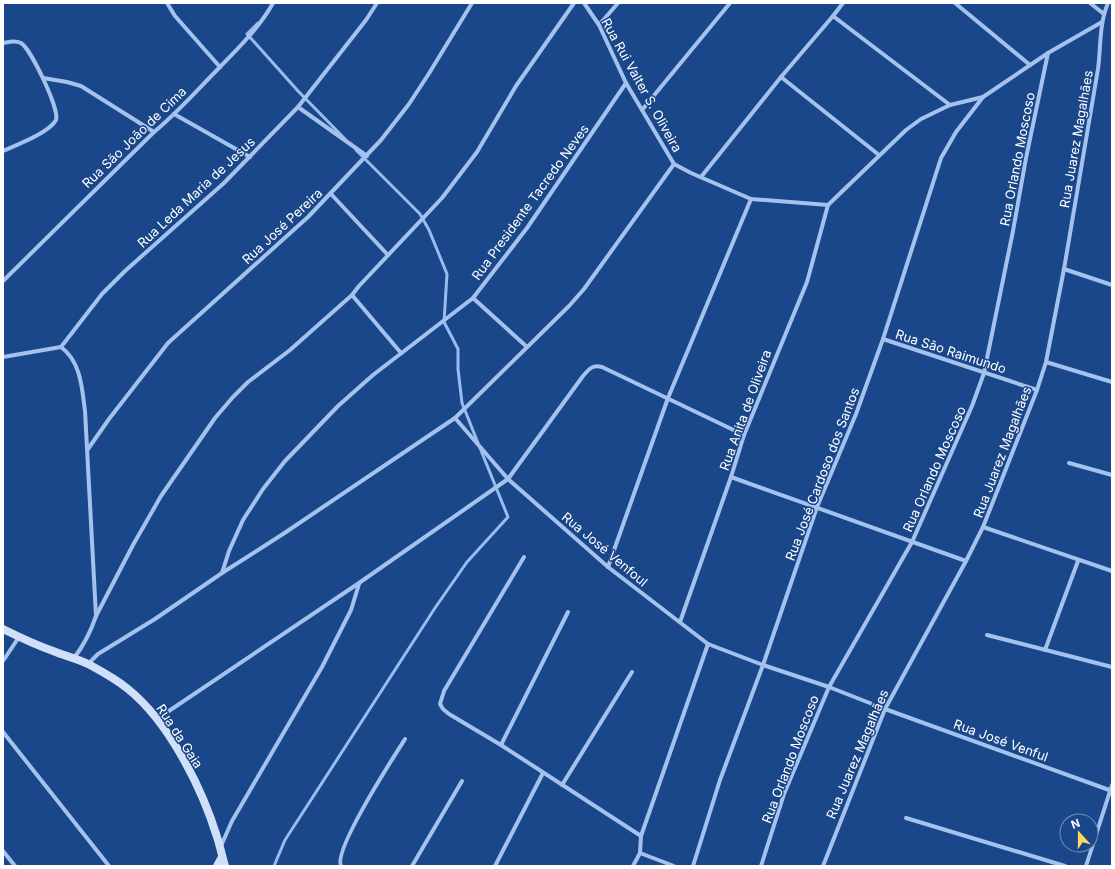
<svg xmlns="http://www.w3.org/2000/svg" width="1115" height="869" viewBox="0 0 1115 869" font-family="Inter,sans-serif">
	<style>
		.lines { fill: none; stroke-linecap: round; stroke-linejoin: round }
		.stream { stroke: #97bcef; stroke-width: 3 }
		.street { stroke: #a4c2ed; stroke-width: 4 }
		.secondary { stroke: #d0e0f9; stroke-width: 8 }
		.labels { text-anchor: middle; stroke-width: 3; stroke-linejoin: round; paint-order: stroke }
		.street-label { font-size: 13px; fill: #fff; stroke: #1a4789 }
	</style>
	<rect width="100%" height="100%" fill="#1a4789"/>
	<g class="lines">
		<!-- stream -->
		<g class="stream">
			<polyline points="258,23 247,34 298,91 345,139"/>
			<polyline points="356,150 420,214 429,230 447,274 444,322 458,349 458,369 462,403 478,443"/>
			<polyline points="274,866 285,840 435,608 467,562 508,517 480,448"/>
		</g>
		<!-- street -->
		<g class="street">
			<polyline points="167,3 175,16 220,67"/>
			<polyline points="584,3 599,25 626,83 674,164 691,173 751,199 828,205 906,130 921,119 950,105 983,97 1048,53 1102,22"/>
			<polyline points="955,3 1030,65"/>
			<polyline points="1090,3 1104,14"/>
			<polyline points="833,16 843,3"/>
			<polyline points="599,25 618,3"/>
			<path d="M3,43C9,42 15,40 21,43C31,49 60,110 56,120C49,133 16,145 3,151"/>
			<polyline points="781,77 879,155"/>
			<polyline points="43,78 67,82 81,86 154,132"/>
			<polyline points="298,107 367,156"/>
			<polyline points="642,110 730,3"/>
			<polyline points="174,114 250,157"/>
			<polyline points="701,177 781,77 833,16 950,105"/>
			<polyline points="331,194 388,255"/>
			<polyline points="1064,269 1112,285"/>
			<path d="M3,281L154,132C178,112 198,89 220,67C239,47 260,27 273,3"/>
			<polyline points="352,295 401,353"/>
			<polyline points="473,298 527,347"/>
			<polyline points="883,339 1037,390"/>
			<path d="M61,347C81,362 82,388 85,411L96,616C91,631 84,645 74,658"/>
			<polyline points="3,357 61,347 102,294 125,271 224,183 298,107 366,20 377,3"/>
			<polyline points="1046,362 1112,382"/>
			<polyline points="455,418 508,479 608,567 708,644 763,665 829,687 885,709 1112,791"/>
			<polyline points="88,449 109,419 168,343 308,217 381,140 409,104 428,75 472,3"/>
			<polyline points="1069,463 1112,475"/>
			<polyline points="731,477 966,561"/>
			<polyline points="983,527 1112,571"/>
			<polyline points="524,557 444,691 440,704 443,709 449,714 501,745 641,836"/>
			<polyline points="608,567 668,398 751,199"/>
			<polyline points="222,573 229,551 243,520 263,489 285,461 338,406 373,375 473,298 527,228 626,83"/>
			<polyline points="96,616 133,545 161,496 215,418 233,397 248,382 290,350 352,295 359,286 442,198 477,152 516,86 574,3"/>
			<polyline points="680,622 731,477 744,435 807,282 828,205"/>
			<polyline points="987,635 1112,667"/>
			<polyline points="1045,650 1078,561"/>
			<polyline points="3,661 19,637"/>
			<polyline points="88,664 98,654 155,619 222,573 283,534 455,418 569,306 584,289 674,164"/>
			<path d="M157,719L359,583L508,479L583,376C589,369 593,364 602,367L744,435"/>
			<polyline points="3,732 109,866"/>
			<polyline points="501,745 568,612"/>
			<polyline points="562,785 632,672"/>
			<polyline points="906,818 1065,866"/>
			<polyline points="221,846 232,821 322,667 351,610 359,584"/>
			<polyline points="3,851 15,866"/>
			<polyline points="640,853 674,866"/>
			<path d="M341,866C333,850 393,758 405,739"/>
			<polyline points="412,866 462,781"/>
			<polyline points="495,866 543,773"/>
			<polyline points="633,866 640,853 641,836 708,644"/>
			<polyline points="693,866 720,780 763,665 817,507 856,414 883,339 941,158 956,132 983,97"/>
			<polyline points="761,866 784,794 829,687 912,542 972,406 984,373 1013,231 1026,158 1048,53"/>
			<path d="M823,866L885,709L966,561L983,527L1037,390L1046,362L1064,269L1098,69C1101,47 1099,24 1108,3"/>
			<polyline points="1086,866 1112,785"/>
		</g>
		<!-- secondary -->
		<g class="secondary">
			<path d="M3,629C19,637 36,645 53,651C65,656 79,659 90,665C103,672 117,680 128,689C169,722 202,788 217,837C220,846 222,856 225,866"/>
			<polyline points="217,866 222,857"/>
		</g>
	</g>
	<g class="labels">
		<!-- street labels -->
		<g class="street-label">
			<text transform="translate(642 85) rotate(61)" y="5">Rua Rui Valter S. Oliveira</text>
			<text transform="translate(134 137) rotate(-44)" y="5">Rua São João de Cima</text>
			<text transform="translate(1076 139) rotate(-80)" y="5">Rua Juarez Magalhães</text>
			<text transform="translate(1017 159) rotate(-79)" y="5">Rua Orlando Moscoso</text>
			<text transform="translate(196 192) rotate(-43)" y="5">Rua Leda Maria de Jesus</text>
			<text transform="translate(530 202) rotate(-54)" y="5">Rua Presidente Tacredo Neves</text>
			<text transform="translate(282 226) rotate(-43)" y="5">Rua José Pereira</text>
			<text transform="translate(951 351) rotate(18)" y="5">Rua São Raimundo</text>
			<text transform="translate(745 410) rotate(-70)" y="5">Rua Anita de Oliveira</text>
			<text transform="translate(1002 452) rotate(-69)" y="5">Rua Juarez Magalhães</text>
			<text transform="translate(934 469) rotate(-66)" y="5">Rua Orlando Moscoso</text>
			<text transform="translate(822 474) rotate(-69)" y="5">Rua José Cardoso dos Santos</text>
			<text transform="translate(605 549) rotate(40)" y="5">Rua José Venfoul</text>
			<text transform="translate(180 736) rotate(57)" y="5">Rua da Gaia</text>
			<text transform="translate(1001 740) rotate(20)" y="5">Rua José Venful</text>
			<text transform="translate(857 754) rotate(-67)" y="5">Rua Juarez Magalhães</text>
			<text transform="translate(790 759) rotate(-69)" y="5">Rua Orlando Moscoso</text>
		</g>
	</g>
	<!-- border -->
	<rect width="1115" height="869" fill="none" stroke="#ffffff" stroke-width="8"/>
	<!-- north arrow -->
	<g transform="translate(1079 833) rotate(339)"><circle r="19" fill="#1a4789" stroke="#7691b8"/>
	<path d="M0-3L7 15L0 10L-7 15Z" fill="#ffd760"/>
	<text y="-6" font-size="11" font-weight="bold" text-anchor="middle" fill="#ffffff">N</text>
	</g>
</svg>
